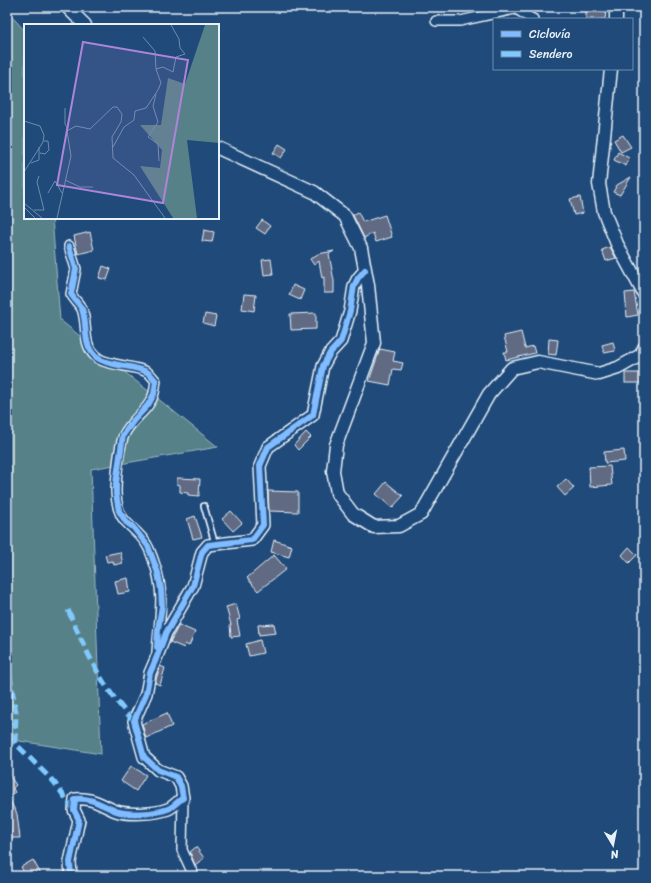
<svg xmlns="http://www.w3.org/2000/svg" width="651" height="883" viewBox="0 0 651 883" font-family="Sriracha,sans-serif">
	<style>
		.green { fill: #568188; stroke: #9fb9c0 }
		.building { fill: #616a83; stroke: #e8f1f8 }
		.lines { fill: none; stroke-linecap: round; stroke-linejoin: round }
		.service-casing { stroke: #e8f1f8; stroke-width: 8 }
		.minor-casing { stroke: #e8f1f8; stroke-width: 12 }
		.tertiary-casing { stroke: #e8f1f8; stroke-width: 14 }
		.secondary-casing { stroke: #e8f1f8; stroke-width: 15 }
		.service { stroke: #1f4a7a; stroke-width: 4.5 }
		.minor { stroke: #1f4a7a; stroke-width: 9 }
		.tertiary { stroke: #1f4a7a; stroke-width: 11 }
		.secondary { stroke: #1f4a7a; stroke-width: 12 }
		.quiet { stroke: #80caff; stroke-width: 5; stroke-dasharray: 10 5; stroke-linecap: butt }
		.cycleway-casing { stroke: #1f4a7a; stroke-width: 8 }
		.cycleway { stroke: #80bcff; stroke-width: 6 }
		.inset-road { fill: none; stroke: #6f8dac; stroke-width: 1 }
		.view { fill: #ac85d9; fill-opacity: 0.15; stroke: #ac85d9; stroke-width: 2 }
		.inset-edge { fill: none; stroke: #e8f1f8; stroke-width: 2 }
	</style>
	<rect width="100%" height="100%" fill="#1f4a7a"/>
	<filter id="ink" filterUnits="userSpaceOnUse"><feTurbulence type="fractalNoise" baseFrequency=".025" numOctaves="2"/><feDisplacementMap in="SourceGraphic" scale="8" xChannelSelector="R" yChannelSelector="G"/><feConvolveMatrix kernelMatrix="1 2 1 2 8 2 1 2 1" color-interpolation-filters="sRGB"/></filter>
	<g filter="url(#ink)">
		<!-- green -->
		<polygon class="green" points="7,11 25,31 25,218 52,218 60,320 218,447 91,469 101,754 7,739"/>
		<!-- building -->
		<g class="building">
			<polygon points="586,11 606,12 605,19 586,19"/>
			<polygon points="623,135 631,147 621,152 614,140"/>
			<polygon points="279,144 287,149 281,158 273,153"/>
			<polygon points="618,152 629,158 626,166 614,160"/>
			<polygon points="631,177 620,195 613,192 617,185"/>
			<polygon points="580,197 583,213 574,215 570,199"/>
			<polygon points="358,212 363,222 385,215 392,237 376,242 373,233 364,238 353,215"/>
			<polygon points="262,220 270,226 265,234 256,228"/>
			<polygon points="204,230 214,232 212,242 202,241"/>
			<polygon points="90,232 94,250 78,254 74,236"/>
			<polygon points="610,247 616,258 606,261 602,250"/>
			<polygon points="334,251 329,254 334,281 334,293 324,293 324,277 322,278 319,261 314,265 310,259 318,254"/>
			<polygon points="271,259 273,274 264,275 262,260"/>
			<polygon points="103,266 111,269 107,280 99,278"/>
			<polygon points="293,285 304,290 300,300 289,295"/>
			<polygon points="634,292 638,315 627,317 625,293"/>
			<polygon points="244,294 256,295 254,311 242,309"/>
			<polygon points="316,313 316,329 291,330 290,314"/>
			<polygon points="205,314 216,316 214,326 203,323"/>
			<polygon points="521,332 525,348 533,346 535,353 506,360 504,352 508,352 504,336"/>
			<polygon points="549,339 558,340 556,355 548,354"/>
			<polygon points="613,342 615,351 604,353 602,345"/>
			<polygon points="380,349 395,352 393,361 403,363 401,370 393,369 390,385 369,381"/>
			<rect x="625" y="373" width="19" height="10"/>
			<polygon points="306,432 311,437 298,450 294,445"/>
			<polygon points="624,450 625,461 605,463 604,452"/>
			<polygon points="610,466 612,485 590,487 589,467"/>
			<polygon points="177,478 200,479 199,496 188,495 188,493 180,492 180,485 177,484"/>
			<polygon points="566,479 574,488 565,496 557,487"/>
			<polygon points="386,482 403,496 392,508 376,494"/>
			<polygon points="268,491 298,492 298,512 269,511"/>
			<polygon points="231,511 242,523 233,531 222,519"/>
			<polygon points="195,516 202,537 193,539 187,519"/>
			<polygon points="274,540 292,546 289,557 271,552"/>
			<polygon points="629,547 637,555 629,563 622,555"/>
			<polygon points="120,552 123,563 114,565 113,561 107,562 105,555"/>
			<polygon points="274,555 286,569 258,591 247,578"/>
			<polygon points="128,578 130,592 118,594 115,581"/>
			<polygon points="236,604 240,619 237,620 240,636 231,637 230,625 231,625 226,607"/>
			<polygon points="274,624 276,633 259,635 258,625"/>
			<polygon points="179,625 195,632 189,646 185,644 184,648 170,642"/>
			<polygon points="260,640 263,653 249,656 246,644"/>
			<polygon points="160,666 165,668 160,685 155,683"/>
			<polygon points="167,713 172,726 146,738 142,724"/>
			<polygon points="131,766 146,775 136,791 121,781"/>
			<polygon points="7,772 16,785 13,788 15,793 8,797 17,814 20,838 11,838 11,831 9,831 7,818"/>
			<polygon points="196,847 204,858 195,865 190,852"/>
			<polygon points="33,860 42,876 26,876 21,867"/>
		</g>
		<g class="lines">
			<!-- service casing -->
			<g class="service-casing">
				<polyline id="service" points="204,506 215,544"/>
			</g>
			<!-- minor casing -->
			<g class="minor-casing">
				<g id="minor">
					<path d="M436,21H460L515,9C522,11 526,17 533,19"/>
					<path d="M69,246L76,269L71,294C74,299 79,304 82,309C88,325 82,343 95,356C105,366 134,365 147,372C151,374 153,378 156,381C155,385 155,389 154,393C150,410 131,419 124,435C119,446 116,479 116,492C116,502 119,516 127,523C134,530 142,536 147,545C150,550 152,556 154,562C166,595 159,619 157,652"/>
					<polyline points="183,798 182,850 194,876"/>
				</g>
			</g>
			<!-- tertiary casing -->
			<g class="tertiary-casing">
				<path id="tertiary" d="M71,876L70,862L79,820L74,810L75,799C92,797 101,805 116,811C128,815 155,814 168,809C173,807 178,801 183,798L181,786L176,777L158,770L144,757L134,721L146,694L150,673L156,659L166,633L193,586L202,552L208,545L252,540L263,525L260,466L268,447L313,415L323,366L330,353L341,341L350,311L354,286L358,278L365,270"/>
			</g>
			<!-- secondary casing -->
			<g class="secondary-casing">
				<g id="secondary">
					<polyline points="67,7 85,25"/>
					<polyline points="616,7 616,19"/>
					<polyline points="611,69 599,184 604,212 617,244 644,294"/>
					<polyline points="218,148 314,192 345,216 361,248 368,285 374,343 336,445 333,471 337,493 353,514 374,527 399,526 421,514 489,394 512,368 538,362 599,374 618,368 641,355 644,348"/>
				</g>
			</g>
			<!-- service -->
			<use href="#service" class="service"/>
			<!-- minor -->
			<use href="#minor" class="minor"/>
			<!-- tertiary -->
			<use href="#tertiary" class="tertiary"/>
			<!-- secondary -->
			<use href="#secondary" class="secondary"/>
			<!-- quiet -->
			<g class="quiet">
				<path d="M68,610C87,652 101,687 134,721"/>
				<polyline points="7,659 16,712 15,743 54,782 74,810"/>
			</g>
			<!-- cycleway casing -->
			<g class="cycleway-casing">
				<g id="cycleway">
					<path d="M69,246L76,269L71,294C74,299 79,304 82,309C88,325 82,343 95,356C105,366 134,365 147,372C151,374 153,378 156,381L154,394L148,405L134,420L123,435L116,483V494L119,511L126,522L133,527L148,546L158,573L161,589L162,606L158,629L157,647"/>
					<path d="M71,876L70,862L79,820L74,810L75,799C92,797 101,805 116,811C128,815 155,814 168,809C173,807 178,801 183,798L181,786L176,777L158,770L144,757L134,721L146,694L150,673L156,659L166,633L193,586L202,552L208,545L252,540L263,525L260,466L268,447L313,415L323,366L330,353L341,341L350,311L354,286L358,278L365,270"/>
				</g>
			</g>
			<!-- cycleway -->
			<use href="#cycleway" class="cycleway"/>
		</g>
	</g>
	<!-- overview -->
	<g transform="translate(24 24)">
		<rect width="195" height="195" fill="#1f4a7a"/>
		<path d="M181,1H195V119L163,116L173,194H149L116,142L136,144L138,126L116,101H137L144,54L161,60Z" fill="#568188"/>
		<path class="inset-road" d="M119,13L131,27L132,45M132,70L129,82L134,98L124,113L134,120L135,137M41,84V100L44,105M0,97L16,102L20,111L19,118L0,148M89,123L100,103L110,96L111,87L122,84L134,66L137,59L132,45L139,43L149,48L152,33L161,30L156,24L155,15L147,1M16,129L21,130L25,126L24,117H20M7,139L15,136V123M41,156L56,163H69M24,169L31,157L38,169M0,179L18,194M0,183L11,194M10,186H20L13,158L15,152M33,194L47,132L43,107L52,102L66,105L89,83H93L98,90L97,98L88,113L89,134L110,151L141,194"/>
		<path class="view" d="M59,18L164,36L139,179L33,161Z"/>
		<rect width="195" height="195" class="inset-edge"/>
	</g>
	<!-- margin -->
	<rect width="651" height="883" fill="none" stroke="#1f4a7a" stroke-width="24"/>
	<rect x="12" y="12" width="627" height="859" fill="none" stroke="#e8f1f8" stroke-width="1.5" filter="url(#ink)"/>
	<!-- legend -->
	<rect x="493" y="18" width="140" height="52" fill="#1f4a7a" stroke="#6f8dac"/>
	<rect x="501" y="31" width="20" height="6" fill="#80bcff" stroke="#6f8dac"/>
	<text x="529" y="38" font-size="12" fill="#e8f1f8">Ciclovía</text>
	<rect x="501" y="51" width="20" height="6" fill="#80caff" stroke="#6f8dac"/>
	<text x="529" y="58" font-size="12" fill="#e8f1f8">Sendero</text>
	<!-- north arrow -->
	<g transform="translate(613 845) rotate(170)" stroke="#1f4a7a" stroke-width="3" paint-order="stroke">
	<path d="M0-3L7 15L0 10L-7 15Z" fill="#e8f1f8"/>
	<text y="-6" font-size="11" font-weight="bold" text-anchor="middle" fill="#e8f1f8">N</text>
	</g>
</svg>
